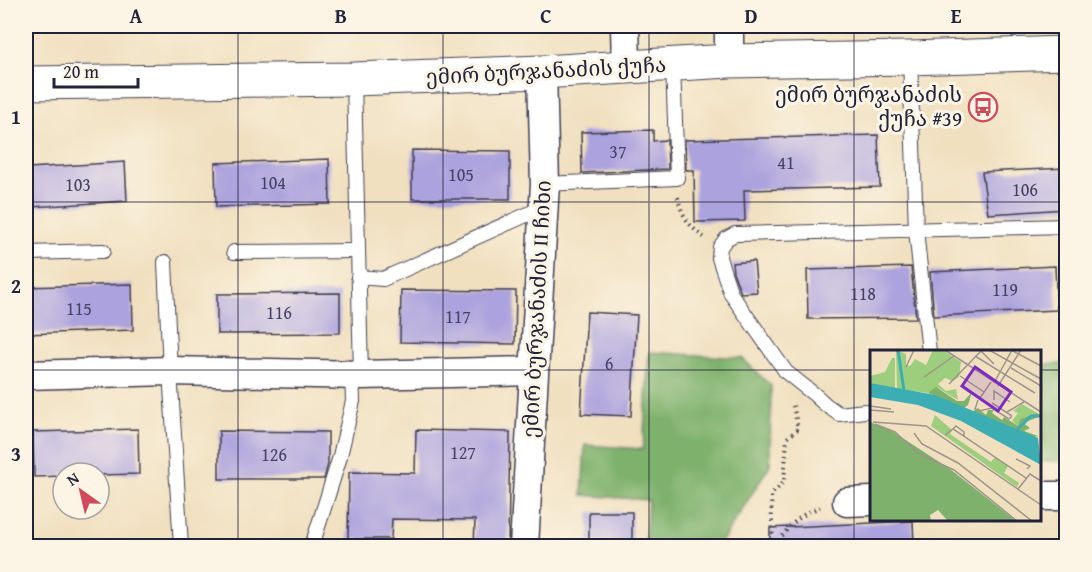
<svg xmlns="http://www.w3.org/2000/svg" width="1092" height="572" viewBox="0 0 1092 572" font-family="'Gentium Book Plus','Noto Serif Georgian',serif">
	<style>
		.forest { fill: #7eb16c; stroke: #506a54; stroke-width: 1.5 }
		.building { fill: #aca2dd }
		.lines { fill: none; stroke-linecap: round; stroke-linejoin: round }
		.service-casing { stroke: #413e4f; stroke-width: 16 }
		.minor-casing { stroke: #413e4f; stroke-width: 31 }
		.tertiary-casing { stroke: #413e4f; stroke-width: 35 }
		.path { stroke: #413e4f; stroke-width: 4; stroke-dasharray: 1.5 4.5; stroke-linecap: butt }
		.service { stroke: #fff; stroke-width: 14 }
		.minor { stroke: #fff; stroke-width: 28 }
		.tertiary { stroke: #fff; stroke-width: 33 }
		.grid { fill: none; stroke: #22223b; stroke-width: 1.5; stroke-opacity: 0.55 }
		.labels { text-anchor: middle; stroke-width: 6; stroke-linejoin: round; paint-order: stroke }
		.number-label { font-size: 18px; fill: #444264 }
		.street-label { font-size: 21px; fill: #22223b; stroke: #fcf5e5 }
		.poi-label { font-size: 21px; fill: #22223b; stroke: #fcf5e5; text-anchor: end }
		.inset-river { fill: none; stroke: #3badb3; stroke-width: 3 }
		.inset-road { fill: none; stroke: #9e948b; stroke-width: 1.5 }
		.view { fill: #7b2cbf; fill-opacity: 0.15; stroke: #7b2cbf; stroke-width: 3 }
		.inset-edge { fill: none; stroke: #22223b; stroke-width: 3 }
		.neatline { fill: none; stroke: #22223b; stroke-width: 2 }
		.grid-label { font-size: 20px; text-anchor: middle; font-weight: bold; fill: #22223b }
	</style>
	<rect width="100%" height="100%" fill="#fcf5e5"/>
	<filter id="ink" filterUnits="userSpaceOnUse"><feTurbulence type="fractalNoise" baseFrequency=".0167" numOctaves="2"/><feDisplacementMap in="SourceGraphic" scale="12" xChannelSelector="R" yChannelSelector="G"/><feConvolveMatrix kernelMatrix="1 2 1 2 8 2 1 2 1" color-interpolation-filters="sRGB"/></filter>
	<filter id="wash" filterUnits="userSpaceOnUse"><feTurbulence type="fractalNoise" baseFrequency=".008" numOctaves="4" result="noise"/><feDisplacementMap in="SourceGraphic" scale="24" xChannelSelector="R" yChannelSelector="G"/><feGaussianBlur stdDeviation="1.35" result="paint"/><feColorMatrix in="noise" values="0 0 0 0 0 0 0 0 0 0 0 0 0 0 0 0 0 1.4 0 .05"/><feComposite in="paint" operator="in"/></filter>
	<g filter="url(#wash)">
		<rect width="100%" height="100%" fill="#f0e0c0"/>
		<!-- forest -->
		<g class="forest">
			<polygon points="649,352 742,358 771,386 770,465 719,546 645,546 648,500 582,495 585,445 643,449"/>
			<polygon points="1040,364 1064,364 1066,368 1066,461 1040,461"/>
		</g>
		<g id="blocks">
			<!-- building -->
			<g class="building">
				<polygon points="653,130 653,141 667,140 668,169 582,173 581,132"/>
				<polygon points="878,135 880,187 744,190 745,221 695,222 694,170 686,170 685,140"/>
				<polygon points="412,150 510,151 510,199 412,199"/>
				<polygon points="329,159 330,204 216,207 215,163"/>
				<polygon points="125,162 127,201 31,207 29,168"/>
				<polygon points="1066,168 1066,209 988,214 982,172"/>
				<polygon points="754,261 757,292 741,293 733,272 732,263"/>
				<polygon points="1055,266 1057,310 934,316 930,272"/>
				<polygon points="911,267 916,318 808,319 807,270"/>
				<polygon points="132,284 133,330 26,334 26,287"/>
				<polygon points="401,290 516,291 515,344 400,342"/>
				<polygon points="340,293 340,333 217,334 217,294"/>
				<polygon points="587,312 637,315 631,416 581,414"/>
				<polygon points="138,429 139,474 99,475 99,473 63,473 63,476 34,477 33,432"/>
				<polygon points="416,430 510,432 508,546 474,546 475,520 392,519 391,539 348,539 349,472 415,473"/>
				<polygon points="219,431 328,432 328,464 324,479 219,479"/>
				<rect x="589" y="512" width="43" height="30"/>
				<polygon points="913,521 914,546 770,546 770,528"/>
			</g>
		</g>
	</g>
	<g filter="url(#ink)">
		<use href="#blocks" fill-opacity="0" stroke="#413e4f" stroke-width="1.5"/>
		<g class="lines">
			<!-- service casing -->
			<g class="service-casing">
				<g id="service">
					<polyline points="910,58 916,230 929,352"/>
					<polyline points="354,79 361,375"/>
					<polyline points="545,184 677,178 673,64"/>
					<polyline points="234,252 357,251"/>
					<polyline points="26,253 103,251"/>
					<polyline points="165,262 170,371 181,546"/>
					<polyline points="358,277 383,279 544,207"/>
					<polyline points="865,411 839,414 826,405 815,395 786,372 731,294 719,258 720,247 726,239 735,234 1066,226"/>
					<polyline points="312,546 339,460 353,401 352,375"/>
				</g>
			</g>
			<!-- minor casing -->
			<g class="minor-casing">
				<g id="minor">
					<polyline points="625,26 626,66"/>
					<polyline points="729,61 729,26"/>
					<polyline points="26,375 170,371 361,375 533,371"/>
					<polyline points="1040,496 1066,496"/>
					<polyline points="847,502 872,501"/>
					<polyline points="524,546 545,184 542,72"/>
				</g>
			</g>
			<!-- tertiary casing -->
			<g class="tertiary-casing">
				<polyline id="tertiary" points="26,83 354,79 542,72 729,61 910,58 1066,53"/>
			</g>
			<!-- path -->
			<g class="path">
				<path d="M678,197C681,214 689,227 704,237"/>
				<polyline points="773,546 771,495 784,482 787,438 798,429 793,405"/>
				<path d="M775,546C788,527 797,516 820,507"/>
			</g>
			<!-- service -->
			<use href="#service" class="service"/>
			<!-- minor -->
			<use href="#minor" class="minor"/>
			<!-- tertiary -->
			<use href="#tertiary" class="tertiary"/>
		</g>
	</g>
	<!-- grid -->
	<path class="grid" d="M238,26V546M443,26V546M649,26V546M854,26V546M26,202H1066M26,370H872M1040,370H1066"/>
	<!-- icons -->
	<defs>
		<g id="bus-ring" transform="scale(1.5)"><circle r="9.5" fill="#fcf5e5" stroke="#d1495b" stroke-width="1.5"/><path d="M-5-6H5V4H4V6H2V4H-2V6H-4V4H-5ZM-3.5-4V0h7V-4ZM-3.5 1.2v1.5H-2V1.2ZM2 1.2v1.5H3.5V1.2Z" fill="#d1495b"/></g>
	</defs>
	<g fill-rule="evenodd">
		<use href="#bus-ring" x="983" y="107"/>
	</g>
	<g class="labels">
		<!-- number labels -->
		<g class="number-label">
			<text x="618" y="158">37</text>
			<text x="786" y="169">41</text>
			<text x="461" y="181">105</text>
			<text x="273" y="189">104</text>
			<text x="78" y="191">103</text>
			<text x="1025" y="196">106</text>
			<text x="1005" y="296">119</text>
			<text x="863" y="300">118</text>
			<text x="79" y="315">115</text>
			<text x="279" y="319">116</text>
			<text x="458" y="323">117</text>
			<text x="609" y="370">6</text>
			<text x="463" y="459">127</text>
			<text x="274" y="461">126</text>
		</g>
		<!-- street labels -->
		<g class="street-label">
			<text transform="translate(546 71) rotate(-3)" y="7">ემირ ბურჯანაძის ქუჩა</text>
			<text transform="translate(537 309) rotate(-87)" y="7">ემირ ბურჯანაძის II ჩიხი</text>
		</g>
		<!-- poi labels -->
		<g class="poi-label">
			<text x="962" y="102">ემირ ბურჯანაძის<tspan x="962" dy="24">ქუჩა #39</tspan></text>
		</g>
	</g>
	<!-- overview -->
	<g transform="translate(870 350)">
		<rect width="171" height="171" fill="#f0e0c0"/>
		<path d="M26,0L36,4V15L40,16L45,9L56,15L63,0H73L91,12L89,27L83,31L75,28L68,34L76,41L86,39L88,50L68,38L58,43L27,39ZM22,8H25V39L0,33V26L15,22ZM152,54L167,63L150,69L148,76L142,71L148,63L143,61ZM65,65L82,80L80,84L121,112L125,107L138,116L134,123L149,133L147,137L61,76Z" fill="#9dce7d"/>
		<path d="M66,37L87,51H94L102,42L98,55L94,58L58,43ZM108,58L116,65L118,60H124L122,63L132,70L134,67L148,76L150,69L167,63L171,66L153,73L160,78L154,81L168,86L160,88L102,62ZM0,72L22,81L80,119L146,171H78L68,160L60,165L61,171H0Z" fill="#7eb16c"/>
		<path d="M0,33L65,45L168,88L171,115L91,71L48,55L0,47Z" fill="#3badb3"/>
		<path class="inset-river" d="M28,0L34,41M147,80L161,66H171"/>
		<path class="inset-road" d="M75,0L171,62M119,0L171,29M141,0L171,16M111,1L124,14M105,6L165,43M36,17L44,0M141,18L171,36M90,26L114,42M54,27L84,6M124,33L142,0M79,34L112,0M128,36L151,0M110,48L121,32M108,50L105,59L109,61L122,58L139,69L142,66M124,50V41L140,52M122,53L142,66M0,56L21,59M0,60L24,62M137,62L154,52M3,72L56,76L171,155M5,74L25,82L49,104L84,120L147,171M83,79L86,76L94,82V86M44,83L52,94L88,113L162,171M75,85L83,79L156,128M146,109L160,116L157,119M148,139L160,124L171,131"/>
		<path class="view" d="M105,17L141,42L128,61L92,36Z"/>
		<rect width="171" height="171" class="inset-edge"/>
	</g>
	<!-- margin -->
	<rect width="1092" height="572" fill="none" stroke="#fcf5e5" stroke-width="66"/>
	<!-- north arrow -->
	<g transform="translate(81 491) rotate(326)"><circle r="28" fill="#fcf5e5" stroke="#a5a1a1" stroke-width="1.5"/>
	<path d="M0-4.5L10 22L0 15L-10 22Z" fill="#d1495b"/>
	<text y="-9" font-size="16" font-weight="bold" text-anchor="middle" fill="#22223b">N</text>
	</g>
	<!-- scale -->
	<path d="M54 78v9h84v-9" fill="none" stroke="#22223b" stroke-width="3"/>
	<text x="63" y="78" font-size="18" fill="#22223b" stroke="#fcf5e5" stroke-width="4.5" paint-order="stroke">20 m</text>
	<rect x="33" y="33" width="1026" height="506" class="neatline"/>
	<g class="grid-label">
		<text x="136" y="23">A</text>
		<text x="341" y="23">B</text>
		<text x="546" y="23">C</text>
		<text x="751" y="23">D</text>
		<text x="956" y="23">E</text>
		<text x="16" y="124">1</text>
		<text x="16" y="293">2</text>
		<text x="16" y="461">3</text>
	</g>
</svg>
